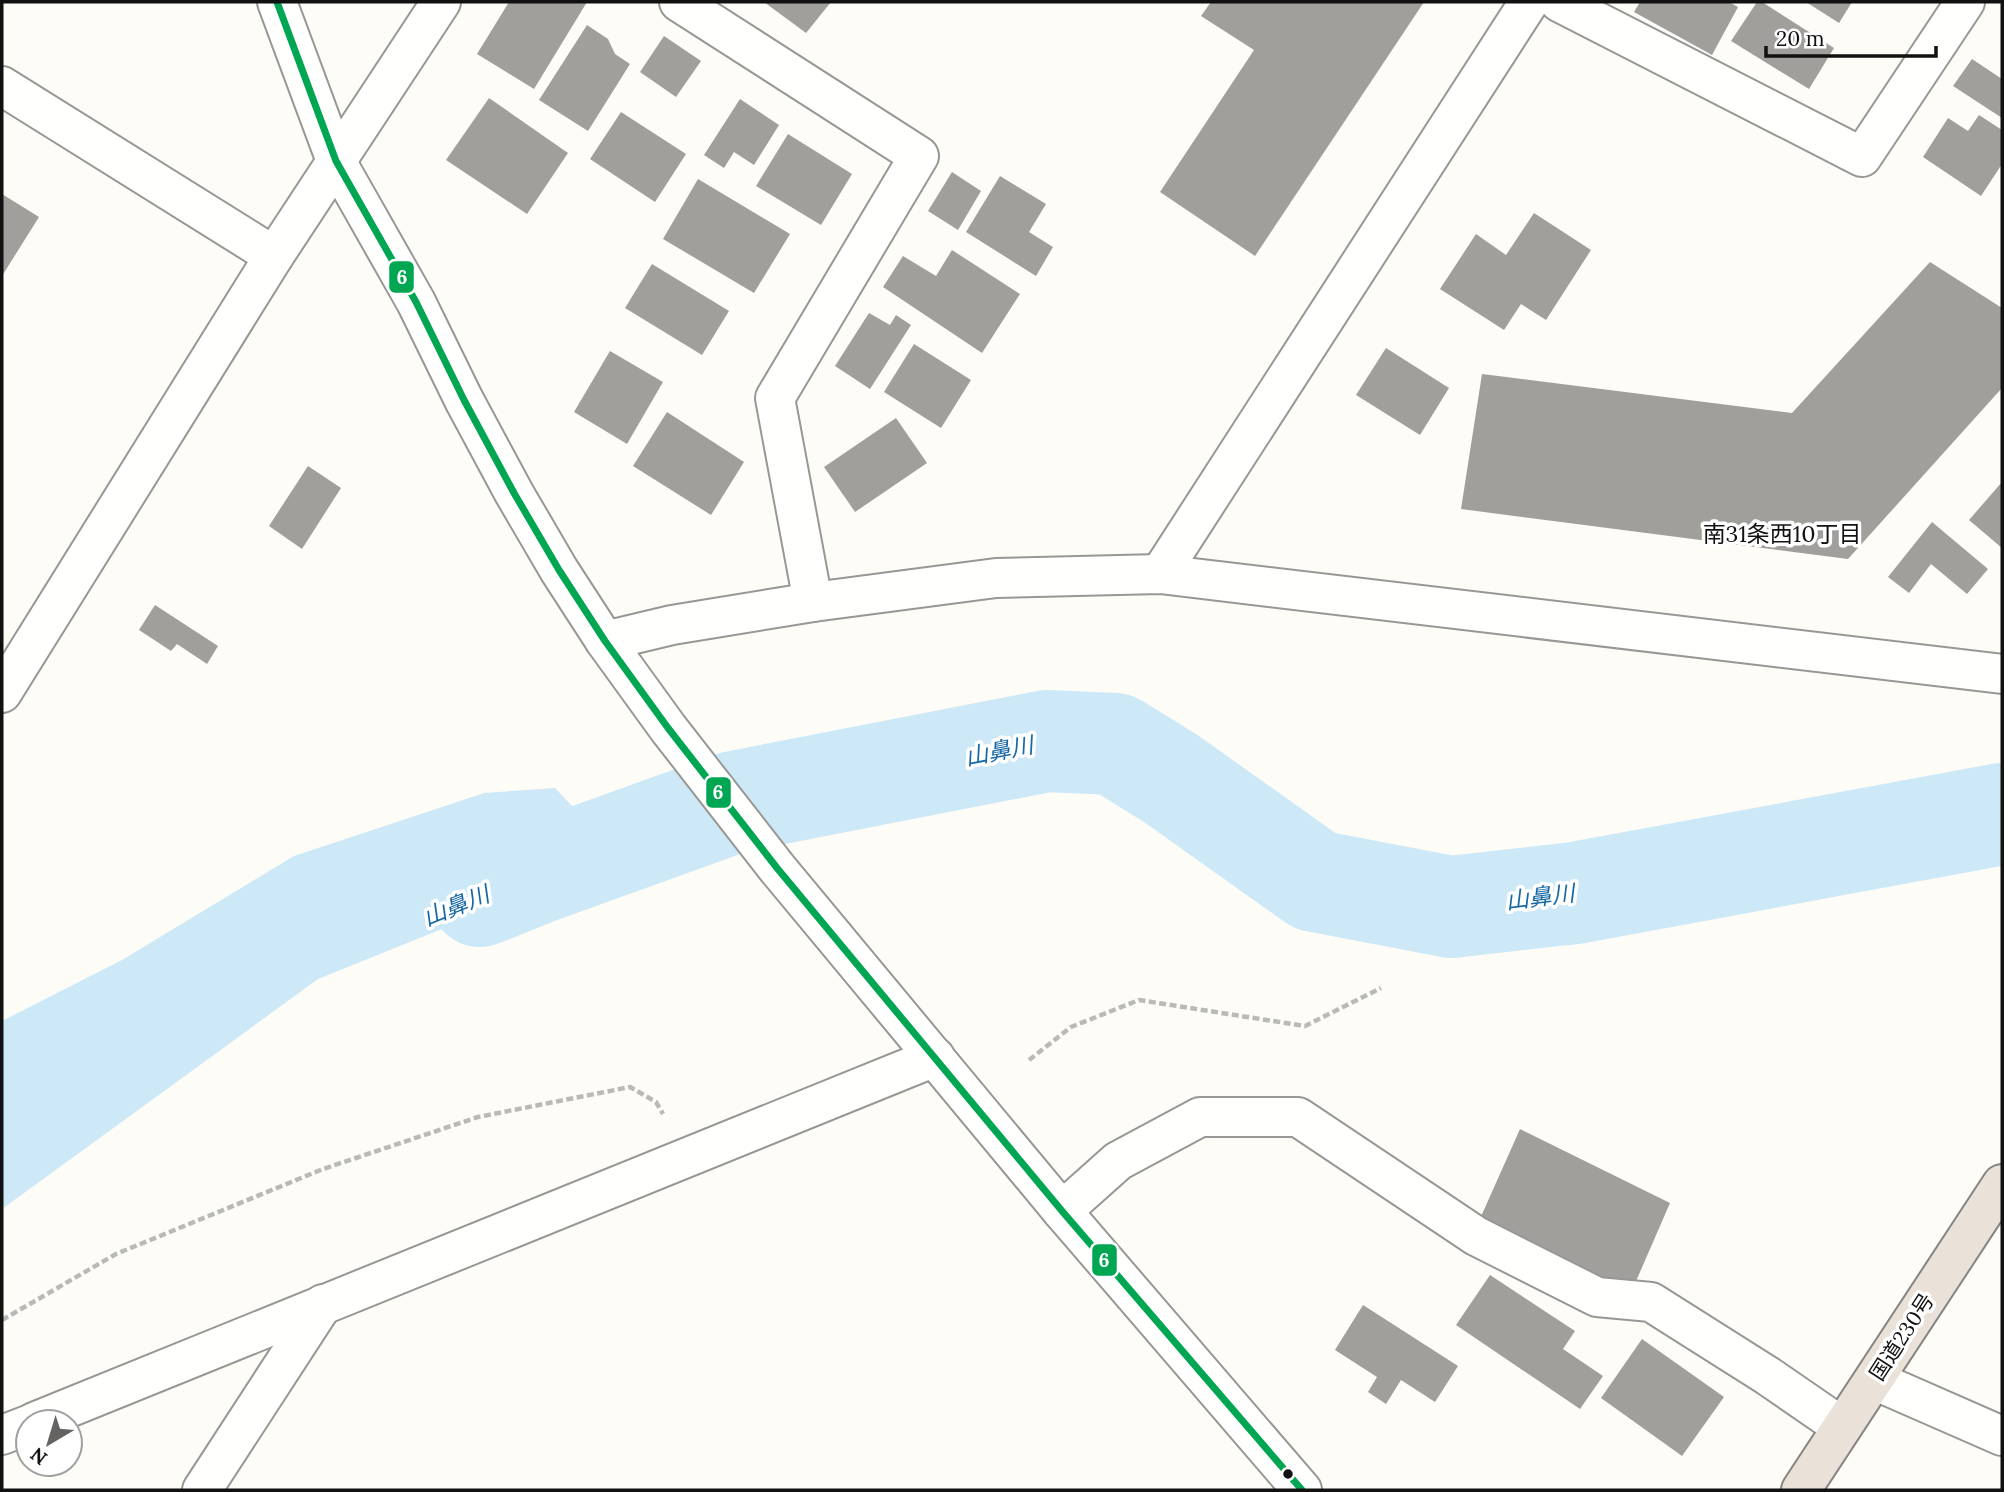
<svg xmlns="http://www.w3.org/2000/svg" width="2004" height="1492" viewBox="0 0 2004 1492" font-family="Lora,'Noto Sans JP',serif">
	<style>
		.water { fill: #cde8f7 }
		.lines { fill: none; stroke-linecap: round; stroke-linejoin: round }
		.river { stroke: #cde8f7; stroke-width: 102 }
		.building { fill: #a19f9c }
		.minor-casing { stroke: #979795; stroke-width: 42 }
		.highway-casing { stroke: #858482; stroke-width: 42 }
		.path { stroke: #b9b9b8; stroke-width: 4.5; stroke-dasharray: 7 3.5; stroke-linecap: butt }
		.minor { stroke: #fffffe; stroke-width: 38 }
		.highway { stroke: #eae1d8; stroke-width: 38 }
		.bus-1-casing { stroke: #fff; stroke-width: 12 }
		.bus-1 { stroke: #00a651; stroke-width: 7 }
		.bus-dot { fill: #111; stroke: #fff; stroke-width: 2.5 }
		.labels { text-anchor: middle; stroke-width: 7; stroke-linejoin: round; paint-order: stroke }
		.street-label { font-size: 21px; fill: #111; stroke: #fff }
		.neighbourhood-label { font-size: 23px; fill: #111; stroke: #fff }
		.water-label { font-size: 23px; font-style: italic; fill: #1768a6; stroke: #fff }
		.line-badge { stroke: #fff; stroke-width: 2.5 }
		.badge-label { font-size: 19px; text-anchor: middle; font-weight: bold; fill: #fff }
	</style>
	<rect width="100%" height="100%" fill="#fdfcf7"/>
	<!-- water -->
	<polygon class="water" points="555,788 620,857 318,979 2,1209 2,1021 122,960 294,856 484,793"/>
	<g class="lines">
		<!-- river -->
		<polyline class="river" points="480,896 540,872 734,802 1047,741 1115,744 1170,778 1315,881 1451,907 1575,893 2002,814"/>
	</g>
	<!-- building -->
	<g class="building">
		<polygon points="509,2 587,2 534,89 477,54"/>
		<polygon points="764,2 831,2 806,33"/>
		<polygon points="1211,2 1424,2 1255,256 1160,192 1254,50 1201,16"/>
		<polygon points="1640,2 1729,2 1738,7 1712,55 1634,12"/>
		<polygon points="1757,2 1762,2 1834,48 1809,89 1731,41"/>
		<polygon points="1806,2 1852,2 1839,23"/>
		<polygon points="587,25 608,39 615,54 630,64 588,131 539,100"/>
		<polygon points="664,36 701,61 676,97 640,72"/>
		<polygon points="1972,59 2002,79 2002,118 1953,86"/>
		<polygon points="489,98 568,153 527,214 446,160"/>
		<polygon points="740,99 779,125 754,165 734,152 724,168 704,155"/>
		<polygon points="621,112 686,154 655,202 590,159"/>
		<polygon points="1979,115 2002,130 2002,164 1981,196 1923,157 1948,118 1968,131"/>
		<polygon points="788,134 852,174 821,225 756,186"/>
		<polygon points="952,172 981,191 958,230 928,211"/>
		<polygon points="1000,176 1046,204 1029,232 1053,247 1036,276 966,232"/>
		<polygon points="698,179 790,234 754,293 663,239"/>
		<polygon points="2,194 39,217 2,276"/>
		<polygon points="1534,213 1591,250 1546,320 1521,304 1504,330 1440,289 1476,234 1506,255"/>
		<polygon points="952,250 1020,294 982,353 883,287 903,256 936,276"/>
		<polygon points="1930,262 2002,308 2002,388 1848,559 1461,509 1482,374 1792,413"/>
		<polygon points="652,264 729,311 702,355 625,308"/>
		<polygon points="869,313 890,325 896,315 911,325 870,389 835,366"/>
		<polygon points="914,344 971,380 941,428 884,392"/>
		<polygon points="1386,348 1449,388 1420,435 1356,395"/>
		<polygon points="610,351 663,382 627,444 574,412"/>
		<polygon points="667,412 744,462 711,515 633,466"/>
		<polygon points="896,418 927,463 855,512 824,467"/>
		<polygon points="308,466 341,488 302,549 269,526"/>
		<polygon points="2002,482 2002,548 1969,520"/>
		<polygon points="1932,522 1988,569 1967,594 1931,564 1909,593 1888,577"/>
		<polygon points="155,605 218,646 207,664 177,644 171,651 139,630"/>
		<polygon points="1520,1129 1670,1203 1630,1295 1479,1221"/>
		<polygon points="1490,1275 1575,1331 1563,1349 1603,1376 1580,1409 1456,1325"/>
		<polygon points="1363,1305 1458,1366 1435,1402 1401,1380 1386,1404 1368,1392 1377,1377 1335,1350"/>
		<polygon points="1642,1339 1724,1397 1682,1456 1601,1398"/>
	</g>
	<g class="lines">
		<!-- minor casing -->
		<g class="minor-casing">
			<g id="minor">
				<polyline points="277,2 336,161 416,302 464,400 514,493 559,570 605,641 668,728 777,868 1062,1211 1302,1490"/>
				<polyline points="679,2 919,156 775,398 813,602"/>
				<polyline points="1559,2 1862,157 1965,2"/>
				<polyline points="2,86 274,256"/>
				<polyline points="1160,574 1529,2"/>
				<polyline points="605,641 672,625 813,602 996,578 1160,574 2002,674"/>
				<polyline points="2,693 274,256 441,2"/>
				<polyline points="1062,1211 1118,1161 1200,1117 1298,1117 1476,1236 1597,1297 1651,1302 1768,1376 1842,1427"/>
				<polyline points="1874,1380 2002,1436"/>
				<polyline points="34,1422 935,1057"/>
				<polyline points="2,1435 28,1425"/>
				<polyline points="202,1490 323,1304"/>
			</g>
		</g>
		<!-- highway casing -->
		<g class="highway-casing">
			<polyline id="highway" points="1801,1490 2002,1184"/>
		</g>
		<!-- path -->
		<g class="path">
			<polyline points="1029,1060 1071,1027 1139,1000 1305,1026 1381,988"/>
			<polyline points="2,1320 116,1254 323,1169 478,1117 630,1087 656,1102 663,1114"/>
		</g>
		<!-- minor -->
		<use href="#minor" class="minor"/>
		<!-- highway -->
		<use href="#highway" class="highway"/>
		<!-- bus-1 casing -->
		<g class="bus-1-casing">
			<polyline id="bus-1" points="277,2 336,161 416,302 464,400 514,493 559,570 605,641 668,728 777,868 1062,1211 1302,1490"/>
		</g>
		<!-- bus-1 -->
		<use href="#bus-1" class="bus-1"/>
	</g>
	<!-- markers -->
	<circle class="bus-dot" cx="1288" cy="1474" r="6"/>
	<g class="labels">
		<!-- street labels -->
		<g class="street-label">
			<text transform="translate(1902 1337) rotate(-57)" y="7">国道230号</text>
		</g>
		<!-- neighbourhood labels -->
		<g class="neighbourhood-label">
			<text x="1782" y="542">南31条西10丁目</text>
		</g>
		<!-- water labels -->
		<g class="water-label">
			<text transform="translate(999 751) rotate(-11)" y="8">山鼻川</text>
			<text transform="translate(1540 897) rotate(-7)" y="8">山鼻川</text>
			<text transform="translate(456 906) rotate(-22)" y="8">山鼻川</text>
		</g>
	</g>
	<g class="line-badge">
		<rect x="388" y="260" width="27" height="34" rx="7" fill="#00a651"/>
		<rect x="705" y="776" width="27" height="33" rx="7" fill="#00a651"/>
		<rect x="1091" y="1243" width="27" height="34" rx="7" fill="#00a651"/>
	</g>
	<g class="badge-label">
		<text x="402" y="284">6</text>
		<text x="718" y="799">6</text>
		<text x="1104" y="1267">6</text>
	</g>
	<!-- border -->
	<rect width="2004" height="1492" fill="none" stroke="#111111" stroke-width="7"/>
	<!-- north arrow -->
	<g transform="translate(49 1443) rotate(218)"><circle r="33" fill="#ffffff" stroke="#a0a0a0" stroke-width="2"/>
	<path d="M0-5L12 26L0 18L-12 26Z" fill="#646362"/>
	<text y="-10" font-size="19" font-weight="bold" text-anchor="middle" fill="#111111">N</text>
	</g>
	<!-- scale -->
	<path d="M1766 46v10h170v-10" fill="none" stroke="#111111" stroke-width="3.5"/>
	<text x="1776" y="46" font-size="21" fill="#111111" stroke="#ffffff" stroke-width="5" paint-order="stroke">20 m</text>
</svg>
